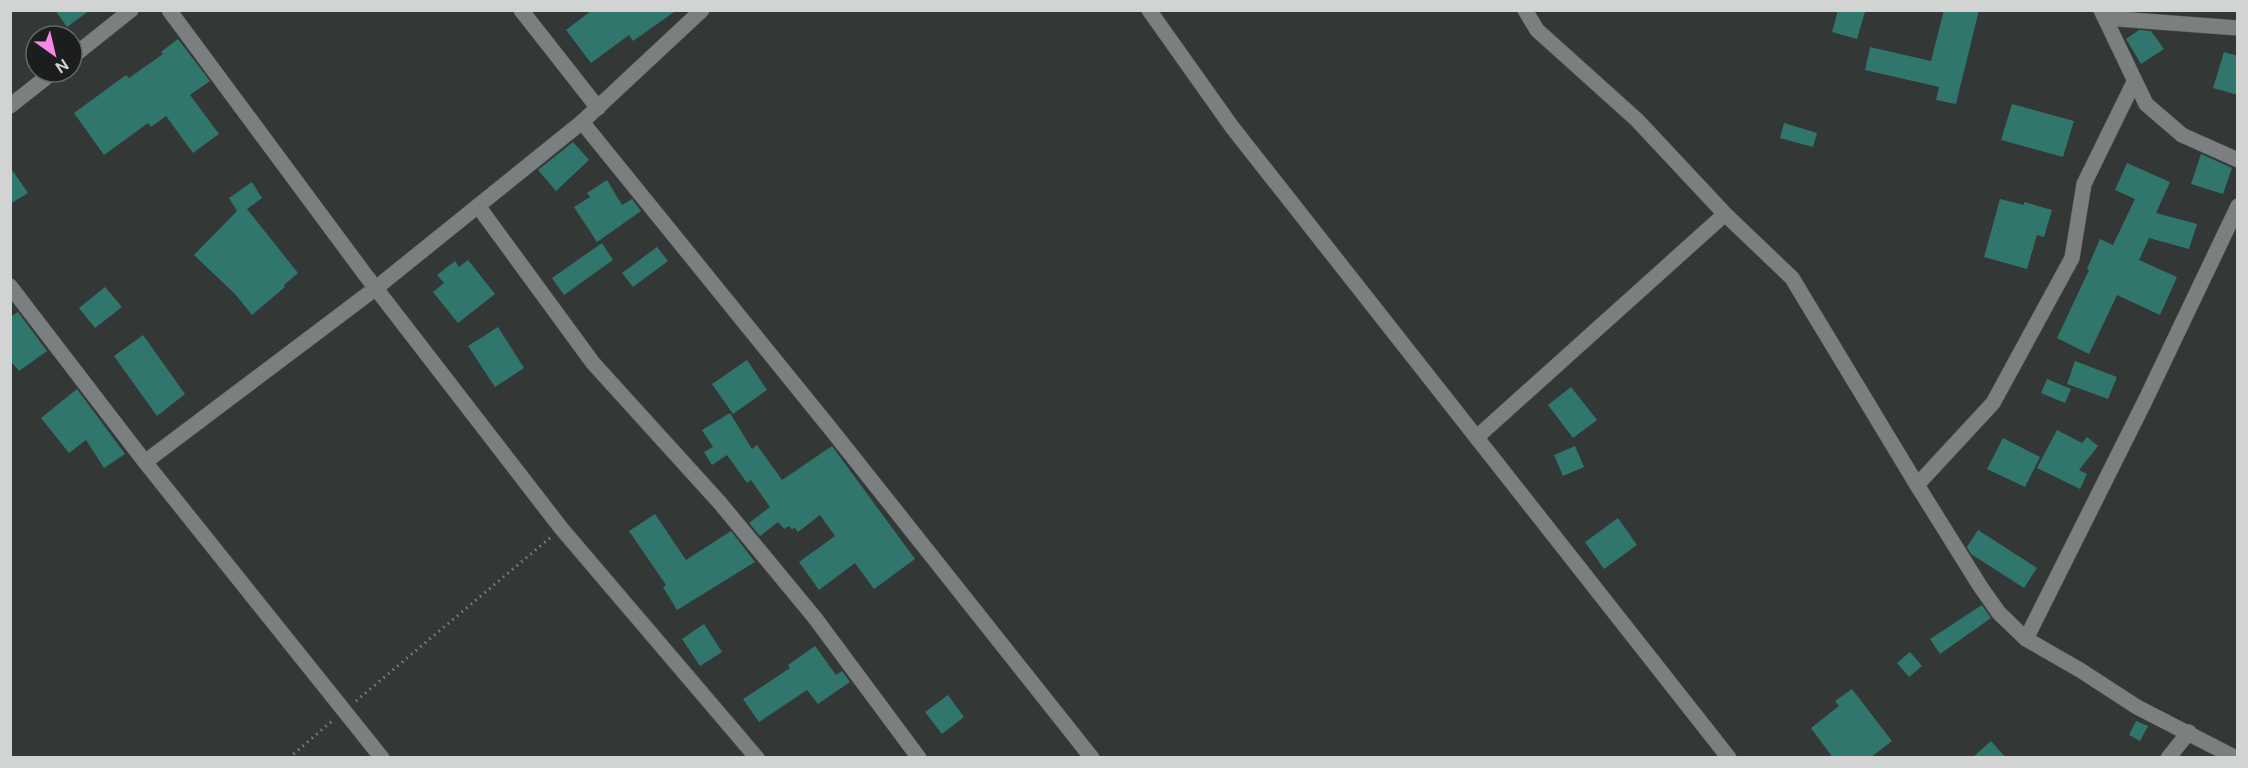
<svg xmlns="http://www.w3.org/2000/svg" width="2248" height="768" viewBox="0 0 2248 768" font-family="'DM Sans',sans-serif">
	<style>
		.building { fill: #31766d }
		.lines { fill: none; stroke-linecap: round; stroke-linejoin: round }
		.minor-casing { stroke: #525554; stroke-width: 16 }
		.path { stroke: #7f8281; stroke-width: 3; stroke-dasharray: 1.5 4.5; stroke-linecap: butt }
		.minor { stroke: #7b7f7f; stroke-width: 15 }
	</style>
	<rect width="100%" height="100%" fill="#333736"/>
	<!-- building -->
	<g class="building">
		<polygon points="55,10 90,10 67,27"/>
		<polygon points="592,10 677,10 633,41 629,35 591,63 566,30"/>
		<polygon points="1838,10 1865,12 1857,39 1832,32"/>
		<polygon points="1944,10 1979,10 1956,104 1936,100 1939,87 1865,70 1870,47 1931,61"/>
		<polygon points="2139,30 2151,31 2164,49 2141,64 2126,39"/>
		<polygon points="178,39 210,81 190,95 219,134 193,153 166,116 151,127 148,123 104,155 74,113 126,75 129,78 163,54 161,52"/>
		<polygon points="2224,52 2238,56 2238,95 2213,88"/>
		<polygon points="2012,104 2074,121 2063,157 2001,140"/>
		<polygon points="1784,123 1817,133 1813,147 1780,138"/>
		<polygon points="573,142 589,160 556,191 538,170"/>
		<polygon points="2201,154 2232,168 2223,194 2191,184"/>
		<polygon points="2127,163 2170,182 2156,213 2197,224 2189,249 2149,238 2139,260 2177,277 2160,315 2117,295 2089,354 2057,338 2089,270 2087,269 2100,239 2113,245 2135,199 2115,190"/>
		<polygon points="10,167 28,193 10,204"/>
		<polygon points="607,180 622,205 632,199 641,211 597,242 574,207 590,197 587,193"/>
		<polygon points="252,182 262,198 247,209 298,273 284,285 285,287 252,315 235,294 194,255 237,211 229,198"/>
		<polygon points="2000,199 2024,205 2024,202 2052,210 2044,237 2037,235 2027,269 1984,257"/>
		<polygon points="602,243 613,260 564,295 552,278"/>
		<polygon points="657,247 668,261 633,287 622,273"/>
		<polygon points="468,260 495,294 458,323 433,292 444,283 437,275 455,261 459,267"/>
		<polygon points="105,287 122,307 95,328 79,308"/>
		<polygon points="18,312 47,351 19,371 10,360 10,317"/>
		<polygon points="498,327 524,368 495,387 468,346"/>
		<polygon points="143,335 185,394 157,416 114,356"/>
		<polygon points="747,360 767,390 733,414 712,384"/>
		<polygon points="2075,361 2117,377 2108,399 2067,384"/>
		<polygon points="2047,379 2071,389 2065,403 2041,393"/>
		<polygon points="1571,387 1597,420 1573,438 1548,405"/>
		<polygon points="77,389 125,454 104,468 86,440 69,453 41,418"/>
		<polygon points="730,413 752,449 757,445 782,480 832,446 915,559 874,589 855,563 819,590 799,562 835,536 820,515 798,532 794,527 792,530 789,526 784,529 778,522 760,536 749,523 770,507 751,480 747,483 727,455 712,465 704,452 713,447 702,430"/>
		<polygon points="2057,430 2082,443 2087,437 2098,446 2079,470 2087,474 2080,489 2037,468"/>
		<polygon points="2003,438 2040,457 2025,487 1987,469"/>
		<polygon points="1575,446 1584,467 1563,476 1554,455"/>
		<polygon points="655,514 686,560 731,531 755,562 677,610 663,587 666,585 629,531"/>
		<polygon points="1618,518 1637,545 1604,569 1585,542"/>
		<polygon points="1978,530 2037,568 2024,588 1971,554 1967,547"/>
		<polygon points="1982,605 1991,618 1940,654 1930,639"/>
		<polygon points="704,624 722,652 700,666 682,639"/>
		<polygon points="815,646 836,675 842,671 850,682 818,704 807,690 759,722 743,699 790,668 788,665"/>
		<polygon points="1910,652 1922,666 1909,677 1897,663"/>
		<polygon points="1852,689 1892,741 1870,758 1833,758 1811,728 1839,706 1835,701"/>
		<polygon points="948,695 964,717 942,734 925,712"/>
		<polygon points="2136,721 2148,726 2140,741 2129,735"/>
		<polygon points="1991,741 2006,758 1972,758"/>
	</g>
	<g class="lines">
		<!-- minor casing -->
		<g class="minor-casing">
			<g id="minor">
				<polyline points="169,10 364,273 561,528 757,758"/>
				<polyline points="521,10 598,108"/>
				<polyline points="1149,10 1232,127 1729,758"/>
				<polyline points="1525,10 1537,30 1637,120 1725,214 1792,278 1917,485 1980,586 1999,613 2026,639 2080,670 2137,707 2236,758"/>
				<polyline points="2101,10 2146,104 2182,135 2238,160"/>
				<polyline points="2105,18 2238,28"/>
				<polyline points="72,57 131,10"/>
				<polyline points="10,106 53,72"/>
				<polyline points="582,122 830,428 1092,758"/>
				<polyline points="478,206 593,363 720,503 815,618 919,758"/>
				<polyline points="10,286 145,462 382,758"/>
				<polyline points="1477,437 1725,214"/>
				<polyline points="145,462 376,288 582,122 702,10"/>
				<polyline points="1917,485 1993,403 2072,258 2084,184 2134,82"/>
				<polyline points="2026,639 2145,401 2238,206"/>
				<polyline points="2168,758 2189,732"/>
			</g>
		</g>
		<!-- path -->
		<g class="path">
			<polyline points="356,701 551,537"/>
			<polyline points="289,758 332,721"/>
		</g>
		<!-- minor -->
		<use href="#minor" class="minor"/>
	</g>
	<!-- border -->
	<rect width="2248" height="768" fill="none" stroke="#d1d4d3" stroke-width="24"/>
	<!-- north arrow -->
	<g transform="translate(54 54) rotate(146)"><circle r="28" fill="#1c1e1e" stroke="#646766" stroke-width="1.5"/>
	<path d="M0-4.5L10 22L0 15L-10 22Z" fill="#fa87e6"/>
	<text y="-9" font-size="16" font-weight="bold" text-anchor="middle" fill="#d1d4d3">N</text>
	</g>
</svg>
